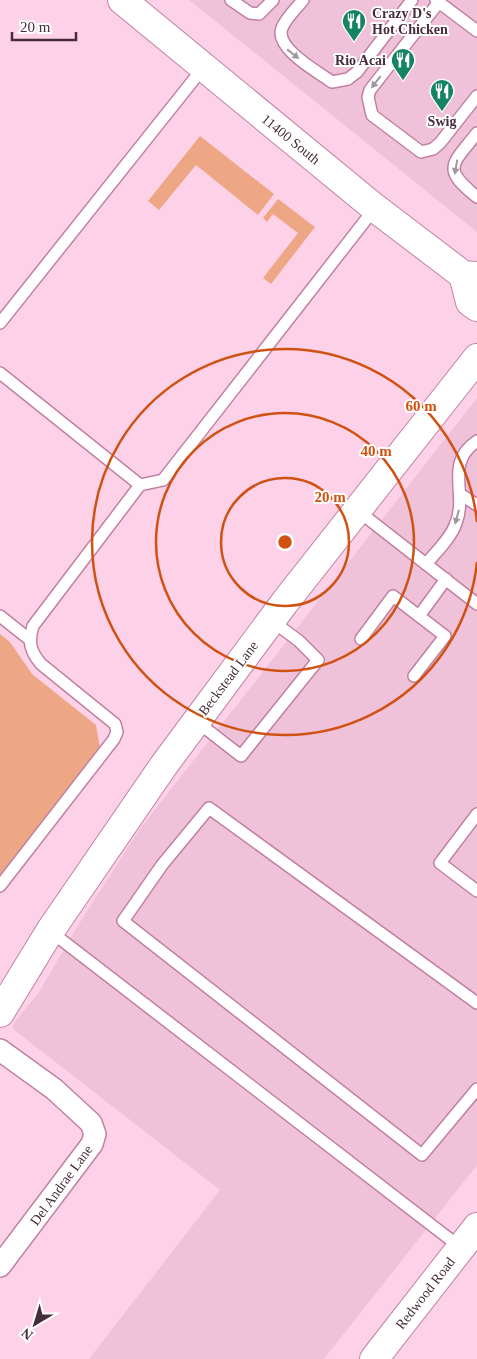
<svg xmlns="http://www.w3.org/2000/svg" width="477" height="1359" viewBox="0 0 477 1359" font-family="Georgia,serif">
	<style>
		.built { fill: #f0c2d9 }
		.green { fill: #eea785 }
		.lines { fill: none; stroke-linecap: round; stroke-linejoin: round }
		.lane-casing { stroke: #c180a3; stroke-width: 14 }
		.street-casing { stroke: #c180a3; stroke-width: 24 }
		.secondary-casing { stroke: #c180a3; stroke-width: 30 }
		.primary-casing { stroke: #c180a3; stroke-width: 30 }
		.lane { stroke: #fff; stroke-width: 11 }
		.street { stroke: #fff; stroke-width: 21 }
		.secondary { stroke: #fff; stroke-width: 28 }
		.primary { stroke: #fff; stroke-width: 28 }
		.oneway { fill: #a3969c }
		.ring { fill: none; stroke: #d05213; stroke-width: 2.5 }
		.labels { text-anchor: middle; stroke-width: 4; stroke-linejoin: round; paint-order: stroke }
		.poi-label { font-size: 14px; font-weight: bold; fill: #472c3a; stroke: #fff; text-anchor: start }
		.street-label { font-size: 14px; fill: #472c3a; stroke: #fff }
		.centre { fill: #d05213; stroke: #fff; stroke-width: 2.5 }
		.ring-label { font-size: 15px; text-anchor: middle; font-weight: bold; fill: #d05213; stroke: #fff; stroke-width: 4; stroke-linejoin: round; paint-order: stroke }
	</style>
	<rect width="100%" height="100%" fill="#fdd2e8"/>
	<!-- built -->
	<g class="built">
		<polygon points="189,0 477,0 477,232"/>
		<polygon points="477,398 477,1165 324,1359 89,1359 220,1190 13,1029 13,1024 39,992 77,927 139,830"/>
	</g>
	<!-- green -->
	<g class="green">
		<polygon points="200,136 274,194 258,215 196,165 159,210 148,201"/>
		<polygon points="278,199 315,227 271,284 263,278 298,233 273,214 267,222 263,218"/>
		<polygon points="0,634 10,642 32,674 96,725 100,748 0,876"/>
	</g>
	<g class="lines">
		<!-- lane casing -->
		<g class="lane-casing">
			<g id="lane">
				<polyline points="231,0 250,13 259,14 273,0"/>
				<path d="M303,0C296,9 286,18 282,28C274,48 318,72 332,82L348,79L357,72L412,0"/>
				<polyline points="436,0 477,31"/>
				<polyline points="439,2 370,90 368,97 372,115 421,152 433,149 440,143 477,96"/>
				<path d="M477,133C452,165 441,168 477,197"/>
				<polyline points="0,323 203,68"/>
				<polyline points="0,373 140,485"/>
				<polyline points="460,494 477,505"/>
				<polyline points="357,510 477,604"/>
				<path d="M426,564C436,552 451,538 456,523C468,493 444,463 477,441"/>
				<polyline points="0,616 29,639"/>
				<polyline points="361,639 393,596 419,616"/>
				<polyline points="414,676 445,636 419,616 446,579"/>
				<polyline points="196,721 241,756 318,660 299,641 271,620"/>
				<polyline points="477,814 440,863 477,891"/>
				<path d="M0,886L114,739L117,732L115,724L41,664C30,651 28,642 33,626L140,485L163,480L375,208"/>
				<polyline points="50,931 460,1247"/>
				<polyline points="477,1003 209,808 162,865 123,921 422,1155 477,1089"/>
			</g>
		</g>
		<!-- street casing -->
		<g class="street-casing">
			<polyline id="street" points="0,1050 54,1089 91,1123 95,1134 92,1144 0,1266"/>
		</g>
		<!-- secondary casing -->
		<g class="secondary-casing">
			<polyline id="secondary" points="0,1013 50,931 164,765 285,602 477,358"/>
		</g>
		<!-- primary casing -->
		<g class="primary-casing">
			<g id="primary">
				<polyline points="122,0 375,208 463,275 477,276"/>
				<polyline points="463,275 470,302 477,307"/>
				<polyline points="374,1359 477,1227"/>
			</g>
		</g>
		<!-- lane -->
		<use href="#lane" class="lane"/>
		<!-- street -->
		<use href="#street" class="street"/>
		<!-- secondary -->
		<use href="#secondary" class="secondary"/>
		<!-- primary -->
		<use href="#primary" class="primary"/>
	</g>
	<!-- one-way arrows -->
	<defs><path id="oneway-solid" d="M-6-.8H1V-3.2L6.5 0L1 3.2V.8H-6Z" transform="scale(1.25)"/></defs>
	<g class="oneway">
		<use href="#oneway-solid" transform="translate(293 54) rotate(38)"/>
		<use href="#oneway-solid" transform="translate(376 82) rotate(128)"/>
		<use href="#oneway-solid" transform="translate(456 167) rotate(100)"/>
		<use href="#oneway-solid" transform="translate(457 517) rotate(105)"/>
	</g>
	<!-- distance rings -->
	<g class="ring">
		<circle cx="285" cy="542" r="64"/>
		<circle cx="285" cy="542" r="129"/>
		<path d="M477 562A193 193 0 1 1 477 522"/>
	</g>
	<!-- icons -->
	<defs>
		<g id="restaurant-pin" transform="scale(1.25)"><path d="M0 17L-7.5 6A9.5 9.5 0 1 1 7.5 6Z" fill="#148462" stroke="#fff"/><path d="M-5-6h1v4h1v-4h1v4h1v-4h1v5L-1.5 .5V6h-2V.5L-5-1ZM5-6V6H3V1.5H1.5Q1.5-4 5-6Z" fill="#fff"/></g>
	</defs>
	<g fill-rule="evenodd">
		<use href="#restaurant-pin" x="354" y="21"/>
		<use href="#restaurant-pin" x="403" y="60"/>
		<use href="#restaurant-pin" x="442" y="91"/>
	</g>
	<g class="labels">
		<!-- poi labels -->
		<g class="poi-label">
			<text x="372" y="18">Crazy D's<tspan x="372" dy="16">Hot Chicken</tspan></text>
			<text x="386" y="65" text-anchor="end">Rio Acai</text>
			<text x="442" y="126" text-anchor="middle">Swig</text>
		</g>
		<!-- street labels -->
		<g class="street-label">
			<text transform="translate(291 139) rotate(39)" y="5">11400 South</text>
			<text transform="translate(228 678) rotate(-53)" y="5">Beckstead Lane</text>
			<text transform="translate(61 1185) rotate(-54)" y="5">Del Andrae Lane</text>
			<text transform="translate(425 1293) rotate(-52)" y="5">Redwood Road</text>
		</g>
	</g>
	<circle cx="285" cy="542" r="8" class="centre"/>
	<g class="ring-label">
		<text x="421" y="411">60 m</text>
		<text x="376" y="456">40 m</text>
		<text x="330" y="502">20 m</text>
	</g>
	<!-- north arrow -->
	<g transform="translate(35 1324) rotate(218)" stroke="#ffffff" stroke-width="4" paint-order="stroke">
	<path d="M0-4L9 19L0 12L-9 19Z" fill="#472c3a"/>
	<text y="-8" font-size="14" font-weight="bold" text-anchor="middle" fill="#472c3a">N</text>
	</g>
	<!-- scale -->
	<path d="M12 32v8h64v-8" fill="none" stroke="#472c3a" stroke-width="2.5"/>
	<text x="20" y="32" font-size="15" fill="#472c3a" stroke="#ffffff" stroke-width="4" paint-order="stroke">20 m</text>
</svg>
